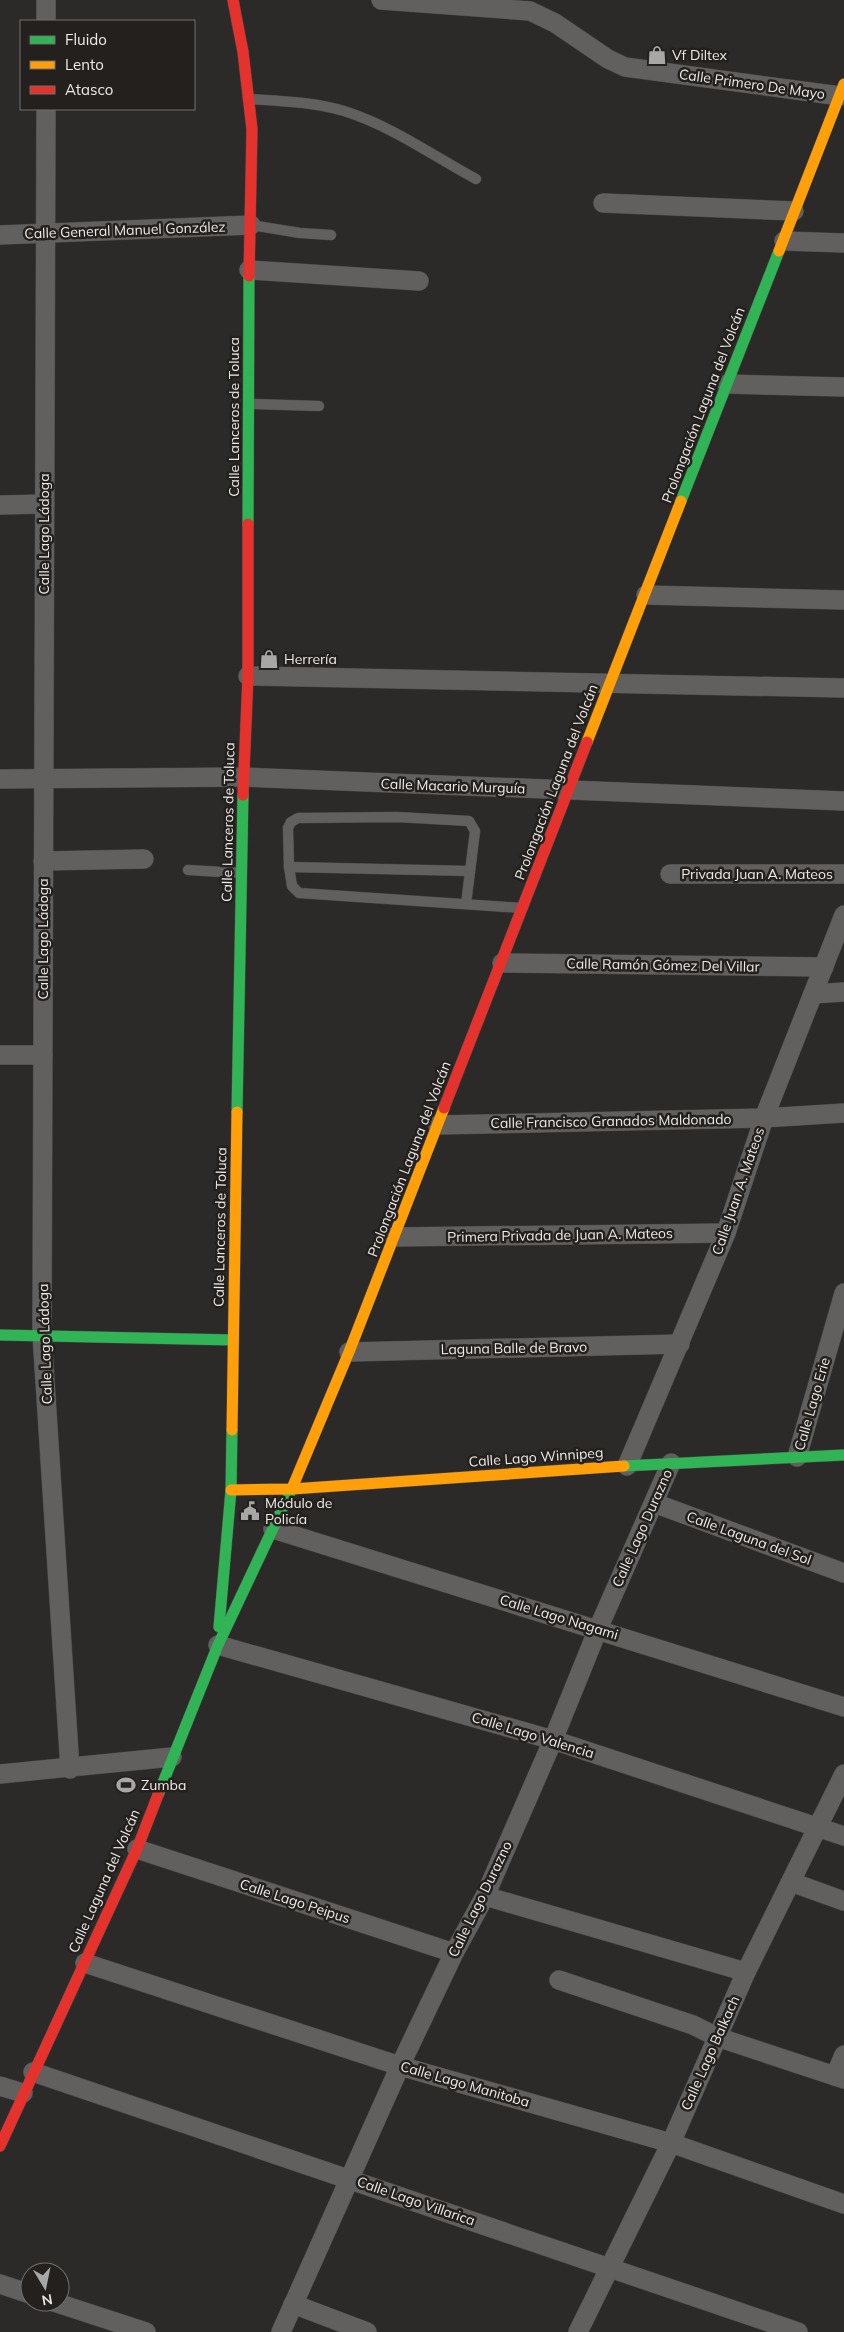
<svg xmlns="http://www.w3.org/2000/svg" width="844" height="2332" viewBox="0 0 844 2332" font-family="Mulish,sans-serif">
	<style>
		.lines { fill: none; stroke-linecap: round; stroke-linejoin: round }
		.lane-casing { stroke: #474645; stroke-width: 11 }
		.street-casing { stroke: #474645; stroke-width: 20 }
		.fast-casing { stroke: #474645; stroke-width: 12 }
		.slow-casing { stroke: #474645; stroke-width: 12 }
		.jam-casing { stroke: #474645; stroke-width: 12 }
		.lane { stroke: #62605f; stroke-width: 10 }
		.street { stroke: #62605f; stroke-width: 19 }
		.fast { stroke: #30b455; stroke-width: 11 }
		.slow { stroke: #ff9f0a; stroke-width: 11 }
		.jam { stroke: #e5322d; stroke-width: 11 }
		.labels { text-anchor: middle; stroke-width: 5; stroke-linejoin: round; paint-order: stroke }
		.poi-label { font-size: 14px; fill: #eceae8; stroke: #23201d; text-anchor: start }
		.street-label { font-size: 14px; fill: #eceae8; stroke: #23201d }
	</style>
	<rect width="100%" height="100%" fill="#2c2a28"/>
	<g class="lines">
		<!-- lane casing -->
		<g class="lane-casing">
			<g id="lane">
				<path d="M250,99C281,101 314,102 344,111C392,126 433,156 476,179"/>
				<polyline points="251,225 300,233 331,235"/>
				<polyline points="250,404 319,406"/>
				<polyline points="289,867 470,871"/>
				<polyline points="188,870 240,873"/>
				<polyline points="466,904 475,831 469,821 397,817 298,818 291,822 288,828 289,867 292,886 299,893 522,908"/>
			</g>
		</g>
		<!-- street casing -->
		<g class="street-casing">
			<g id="street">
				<polyline points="381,0 530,11 555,23 608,59 625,67 840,96"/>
				<polyline points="46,21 46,0"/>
				<polyline points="46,109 42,1335 70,1769"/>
				<polyline points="603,203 794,211"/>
				<polyline points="0,235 251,225"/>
				<polyline points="784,241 844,243"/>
				<polyline points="249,270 419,281"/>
				<polyline points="727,384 844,387"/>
				<polyline points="0,505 45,504"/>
				<polyline points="646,595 844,600"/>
				<polyline points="248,676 844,688"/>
				<polyline points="0,779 243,777 844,801"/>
				<polyline points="43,861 144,859"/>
				<polyline points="670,874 844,874"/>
				<polyline points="502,963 824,967"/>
				<polyline points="813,994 844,992"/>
				<polyline points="0,1055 43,1055"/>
				<polyline points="438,1125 764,1118 844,1113"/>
				<polyline points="394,1237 726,1233"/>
				<polyline points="349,1352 680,1344"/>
				<polyline points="797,1457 844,1293"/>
				<polyline points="627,1466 726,1233 764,1118 844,915"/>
				<polyline points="654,1503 844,1573"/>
				<polyline points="273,1529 844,1707"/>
				<polyline points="218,1645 553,1740 844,1836"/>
				<polyline points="0,1774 172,1757"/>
				<polyline points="137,1849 454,1953"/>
				<polyline points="791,1882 844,1901"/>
				<polyline points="485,1896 746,1972"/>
				<polyline points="85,1963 400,2066 671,2143 844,2204"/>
				<polyline points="559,1980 693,2025 717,2037 844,2079"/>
				<polyline points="33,2072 798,2332"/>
				<polyline points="835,2076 844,2055"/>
				<polyline points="0,2086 23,2093"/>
				<polyline points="0,2284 30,2294"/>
				<polyline points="54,2302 146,2332"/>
				<polyline points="293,2304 367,2332"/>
				<polyline points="281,2332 400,2066 454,1953 485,1896 553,1740 598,1629 671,1463"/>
				<polyline points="578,2332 671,2143 746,1972 844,1774"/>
			</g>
		</g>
		<!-- fast casing -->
		<g class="fast-casing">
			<g id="fast">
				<polyline points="681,501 779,251"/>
				<polyline points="248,524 249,276"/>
				<polyline points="237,1112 243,795"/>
				<polyline points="0,1335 233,1340"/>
				<polyline points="624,1466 844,1455"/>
				<polyline points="219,1627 231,1490 232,1430"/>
				<polyline points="158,1795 218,1645 293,1486"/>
			</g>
		</g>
		<!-- slow casing -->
		<g class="slow-casing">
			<g id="slow">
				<polyline points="779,251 844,84"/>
				<polyline points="587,742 681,501"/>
				<polyline points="232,1430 237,1112"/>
				<polyline points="293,1486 349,1352 444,1108"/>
				<polyline points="231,1490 292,1489 624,1466"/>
			</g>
		</g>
		<!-- jam casing -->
		<g class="jam-casing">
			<g id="jam">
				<polyline points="233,0 243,52 252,129 249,276"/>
				<polyline points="243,795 248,676 248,524"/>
				<polyline points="444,1108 587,742"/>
				<polyline points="0,2146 137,1849 158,1795"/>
			</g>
		</g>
		<!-- lane -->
		<use href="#lane" class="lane"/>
		<!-- street -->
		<use href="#street" class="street"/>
		<!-- fast -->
		<use href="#fast" class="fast"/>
		<!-- slow -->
		<use href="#slow" class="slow"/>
		<!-- jam -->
		<use href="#jam" class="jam"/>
	</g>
	<!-- icons -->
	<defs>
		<g id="shop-bare" transform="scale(1.5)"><path d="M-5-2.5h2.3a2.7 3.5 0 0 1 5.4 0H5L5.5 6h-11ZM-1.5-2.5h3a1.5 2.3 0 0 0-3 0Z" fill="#a9a7a5" stroke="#23201d" stroke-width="2.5" paint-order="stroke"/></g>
		<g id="civic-bare" transform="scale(1.5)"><path d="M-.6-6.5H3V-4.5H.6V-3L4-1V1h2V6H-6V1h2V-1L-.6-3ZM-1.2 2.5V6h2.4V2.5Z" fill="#a9a7a5" stroke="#23201d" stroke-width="2.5" paint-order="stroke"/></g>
		<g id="stadium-bare" transform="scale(1.5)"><path d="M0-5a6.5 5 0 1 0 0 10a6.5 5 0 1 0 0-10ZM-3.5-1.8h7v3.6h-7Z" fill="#a9a7a5" stroke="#23201d" stroke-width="2.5" paint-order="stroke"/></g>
	</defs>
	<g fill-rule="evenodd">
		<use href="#shop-bare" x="657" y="55"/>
		<use href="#shop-bare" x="269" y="659"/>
		<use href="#civic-bare" x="250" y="1511"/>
		<use href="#stadium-bare" x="126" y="1785"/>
	</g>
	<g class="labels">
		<!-- poi labels -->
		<g class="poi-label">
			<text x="672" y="60">Vf Diltex</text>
			<text x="284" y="664">Herrería</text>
			<text x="265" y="1508">Módulo de<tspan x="265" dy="16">Policía</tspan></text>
			<text x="141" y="1790">Zumba</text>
		</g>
		<!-- street labels -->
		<g class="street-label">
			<text transform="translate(752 84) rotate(8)" y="5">Calle Primero De Mayo</text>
			<text transform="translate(125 230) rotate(-2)" y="5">Calle General Manuel González</text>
			<text transform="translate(703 405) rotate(-69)" y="5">Prolongación Laguna del Volcán</text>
			<text transform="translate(234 417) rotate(-90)" y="5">Calle Lanceros de Toluca</text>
			<text transform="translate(44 534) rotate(-90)" y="5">Calle Lago Ládoga</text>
			<text transform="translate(556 782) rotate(-69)" y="5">Prolongación Laguna del Volcán</text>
			<text transform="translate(453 786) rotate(2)" y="5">Calle Macario Murguía</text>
			<text transform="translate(228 822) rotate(-89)" y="5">Calle Lanceros de Toluca</text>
			<text x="757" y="879">Privada Juan A. Mateos</text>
			<text transform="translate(43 939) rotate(-90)" y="5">Calle Lago Ládoga</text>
			<text transform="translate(663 965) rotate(1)" y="5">Calle Ramón Gómez Del Villar</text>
			<text transform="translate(611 1121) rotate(-1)" y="5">Calle Francisco Granados Maldonado</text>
			<text transform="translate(409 1159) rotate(-69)" y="5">Prolongación Laguna del Volcán</text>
			<text transform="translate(738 1191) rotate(-71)" y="5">Calle Juan A. Mateos</text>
			<text transform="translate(220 1227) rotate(-89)" y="5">Calle Lanceros de Toluca</text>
			<text transform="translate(560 1235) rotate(-1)" y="5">Primera Privada de Juan A. Mateos</text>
			<text transform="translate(45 1344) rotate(-92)" y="5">Calle Lago Ládoga</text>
			<text transform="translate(514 1348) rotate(-1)" y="5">Laguna Balle de Bravo</text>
			<text transform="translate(812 1404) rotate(-74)" y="5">Calle Lago Erie</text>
			<text transform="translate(536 1457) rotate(-4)" y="5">Calle Lago Winnipeg</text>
			<text transform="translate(642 1528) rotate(-66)" y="5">Calle Lago Durazno</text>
			<text transform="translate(749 1538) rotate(20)" y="5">Calle Laguna del Sol</text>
			<text transform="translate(559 1617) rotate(17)" y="5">Calle Lago Nagami</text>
			<text transform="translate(533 1735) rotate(17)" y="5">Calle Lago Valencia</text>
			<text transform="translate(104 1881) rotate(-66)" y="5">Calle Laguna del Volcán</text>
			<text transform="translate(480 1899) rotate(-64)" y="5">Calle Lago Durazno</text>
			<text transform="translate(295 1901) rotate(18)" y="5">Calle Lago Peipus</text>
			<text transform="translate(710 2053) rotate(-66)" y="5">Calle Lago Balkach</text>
			<text transform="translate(465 2084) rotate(16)" y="5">Calle Lago Manitoba</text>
			<text transform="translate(416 2201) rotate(19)" y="5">Calle Lago Villarica</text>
		</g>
	</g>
	<!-- legend -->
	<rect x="20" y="20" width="175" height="90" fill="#23201d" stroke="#73716e"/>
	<rect x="30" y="36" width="25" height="8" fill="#30b455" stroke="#73716e"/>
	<text x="65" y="45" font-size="15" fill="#eceae8">Fluido</text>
	<rect x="30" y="61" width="25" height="8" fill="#ff9f0a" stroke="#73716e"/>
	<text x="65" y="70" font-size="15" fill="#eceae8">Lento</text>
	<rect x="30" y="86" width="25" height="8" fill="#e5322d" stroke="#73716e"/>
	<text x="65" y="95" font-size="15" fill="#eceae8">Atasco</text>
	<!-- north arrow -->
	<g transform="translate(45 2287) rotate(170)"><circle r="24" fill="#23201d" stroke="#73716e"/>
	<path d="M0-4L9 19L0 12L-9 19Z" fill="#a9a7a5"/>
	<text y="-8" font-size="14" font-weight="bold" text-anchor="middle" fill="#eceae8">N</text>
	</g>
</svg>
